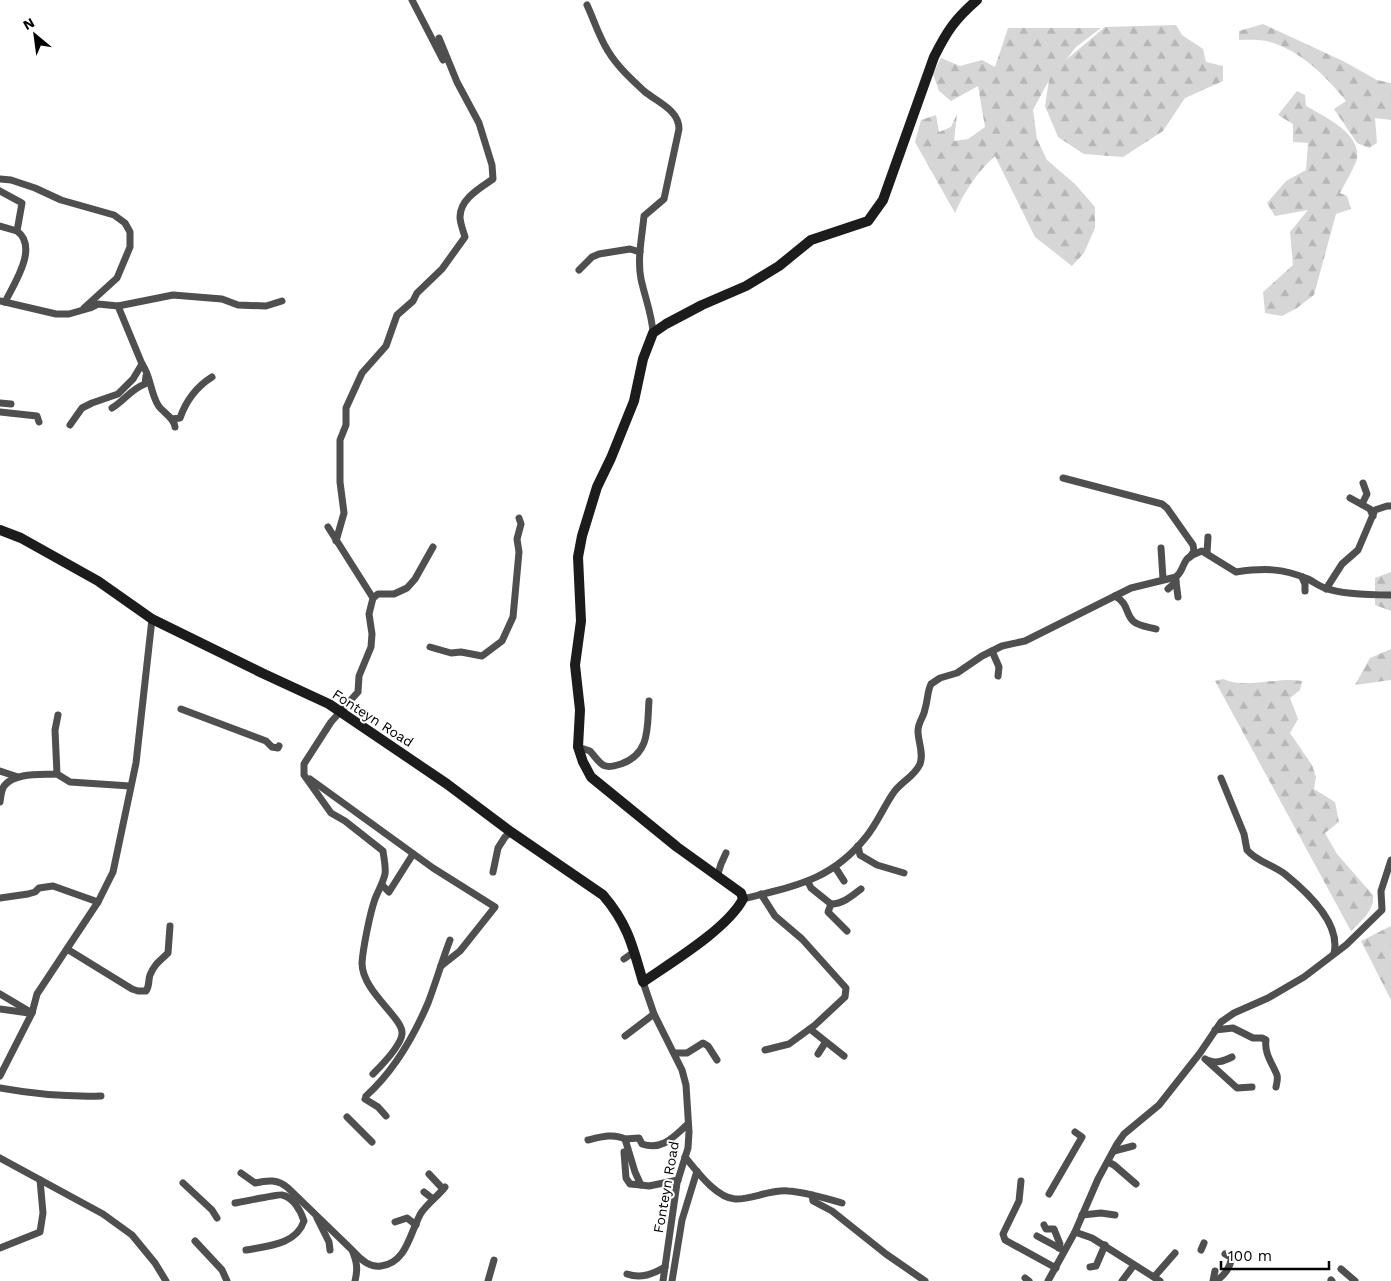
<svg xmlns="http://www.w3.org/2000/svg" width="1391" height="1281" viewBox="0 0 1391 1281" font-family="'Work Sans',sans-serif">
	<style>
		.forest { fill: url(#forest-firs) }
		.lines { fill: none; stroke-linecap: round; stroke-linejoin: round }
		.street { stroke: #4f4f4f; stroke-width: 7 }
		.secondary { stroke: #1c1c1c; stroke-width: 10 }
		.labels { text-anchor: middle; stroke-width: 4; stroke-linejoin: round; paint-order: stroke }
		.street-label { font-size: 14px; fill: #000; stroke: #fff }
	</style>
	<defs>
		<pattern id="forest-firs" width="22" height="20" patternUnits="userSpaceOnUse" patternTransform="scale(1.25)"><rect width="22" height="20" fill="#d6d6d6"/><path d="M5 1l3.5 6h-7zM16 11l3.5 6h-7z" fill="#b6b6b6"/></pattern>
	</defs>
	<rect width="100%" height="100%" fill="#fff"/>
	<!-- forest -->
	<g class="forest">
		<path d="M1263,24L1343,61L1377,80L1391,83V120L1375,118L1377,143L1369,148L1357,143L1334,109L1346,101C1326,76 1301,51 1270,42C1260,39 1249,40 1239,40V31Z"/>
		<path d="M1176,25L1182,35L1203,49L1206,62L1223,66V81L1185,98L1163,131L1123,157L1084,154L1058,137L1045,106L1049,80L1033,110L1037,139L1047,160L1075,184L1095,207V228L1084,253L1072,266L1035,237L995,156C978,171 964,192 955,213L915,142L921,120L936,115L939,132L951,127L957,114L954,141L968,139L985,127L978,86L951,101L939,91L933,74L941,58L960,66L982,60L995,67L1008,28H1101L1076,47L1066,60L1105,27Z"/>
		<path d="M1297,91L1305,95L1306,106C1323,116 1361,133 1357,158C1356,165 1344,185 1340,193L1347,196L1351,209L1336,214L1314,295L1297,308L1282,316L1265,313L1263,292L1293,265L1290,232L1308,210L1275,216L1267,203L1286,181L1306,170L1308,143L1293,142V124L1278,115Z"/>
		<polygon points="1391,572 1391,611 1375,605 1375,578"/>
		<polygon points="1391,649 1391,680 1355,685 1370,658"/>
		<path d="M1223,679C1248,690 1276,676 1302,681L1300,690L1290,698L1298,719L1290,733L1312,765L1316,777L1314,789L1335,802L1339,822L1325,833L1337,854L1373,895C1375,910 1361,921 1351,931L1215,681Z"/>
		<polygon points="1391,926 1391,1000 1361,941"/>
	</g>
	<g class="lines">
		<!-- street -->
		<g class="street">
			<polyline points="412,0 443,60"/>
			<path d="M587,5C594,20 599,37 608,51C617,66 631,79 644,91C657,102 679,110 679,129L664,199L644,216C642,237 637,259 641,279C645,298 652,314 653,333"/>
			<polyline points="0,179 11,180 35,188 61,200 114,215 125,223 130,232 130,247 117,278 84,308"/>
			<polyline points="0,191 22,203 17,231 0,226"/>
			<polyline points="579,270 592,257 599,254 630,249 640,252"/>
			<path d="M0,301L56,314H69L90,308L98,304L118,306L142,364C151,376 150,392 158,405C163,413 174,417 175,427"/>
			<path d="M5,302C14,284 39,247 17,231"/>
			<polyline points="118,306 173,295 222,299 238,305 266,306 282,301"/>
			<polyline points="0,403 11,404"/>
			<path d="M112,408C124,401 131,389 145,384L146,376"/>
			<polyline points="0,412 37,416 39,422"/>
			<path d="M172,419L180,418C186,401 196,387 212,377"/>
			<polyline points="70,425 82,408 92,403 118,394 133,379 142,364"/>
			<polyline points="1063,478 1162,504 1167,508 1193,545 1194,551 1190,557"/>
			<polyline points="1350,498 1370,509 1373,516"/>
			<polyline points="1362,504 1367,494 1363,483"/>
			<polyline points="328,527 373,598"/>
			<path d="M336,541L344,513L340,482V440L346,425V408L362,373L386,346L397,315L413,301L417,293L442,269L465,237C463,230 460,223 460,217C460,199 480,188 493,179L492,165L479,123L457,82L439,38"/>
			<polyline points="1161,548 1163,579"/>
			<polyline points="1207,553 1208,537"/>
			<polyline points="1302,577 1305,584 1305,591"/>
			<polyline points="1176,582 1178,597"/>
			<polyline points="1168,589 1176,582 1176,580"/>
			<polyline points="1326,589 1342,564 1358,550 1375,510 1387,506 1391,506"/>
			<path d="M1115,596C1129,604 1125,613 1133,621C1138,626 1149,627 1156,629"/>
			<polyline points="430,647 451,653 461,652 482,656 502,641 513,617 519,552 517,539 521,524 519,518"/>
			<polyline points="992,651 999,667 998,676"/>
			<polyline points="181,709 266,741 272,747 278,748 279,746"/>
			<polyline points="58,715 55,730 57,774 70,782 130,786"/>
			<path d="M578,747L590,751C602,765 602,770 621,764C651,754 647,726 649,701"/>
			<polyline points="0,771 18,777"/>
			<path d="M1221,778L1244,834L1247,850C1257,862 1274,865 1286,875C1307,892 1341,924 1334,953"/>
			<polyline points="310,779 433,868 495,907 460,951 441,966"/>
			<path d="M0,802C1,796 1,791 4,786C15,772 41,775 57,774"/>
			<polyline points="858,846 860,855 877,865 904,873"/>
			<polyline points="835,867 844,881"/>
			<polyline points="493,872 498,848 505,837 511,832"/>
			<polyline points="717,877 721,864 726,853"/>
			<path d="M808,882L811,888L831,904C843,904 852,896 861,889"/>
			<polyline points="382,885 389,892 413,854"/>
			<polyline points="761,894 775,916 802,939 846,988 845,997 815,1025 789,1044 765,1050"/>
			<polyline points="0,898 28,894 35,892 39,888 53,886 98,902"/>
			<path d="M743,899C794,886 831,881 866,837C877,824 884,806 894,792C902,781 914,777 920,764C924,753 918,742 918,731C918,722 924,717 925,709C928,700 927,692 931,684L940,678L957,673L982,656L1002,646L1025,641L1131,588L1176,577C1183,571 1182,565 1187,559C1191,555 1197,553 1202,551L1236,572C1264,568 1282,568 1308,579C1314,582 1319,586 1325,588C1341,594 1374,595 1391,595"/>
			<polyline points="831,904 828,912 847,931"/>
			<path d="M67,949L132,989L138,991H146C150,985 148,980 150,975C155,963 160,961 168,953L170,926"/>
			<polyline points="624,959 634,952"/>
			<polyline points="643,982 654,1014 682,1070 686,1085 689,1132 688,1148 677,1183 663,1281"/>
			<polyline points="0,994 32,1013"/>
			<polyline points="0,1009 29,1013"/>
			<polyline points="810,1029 844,1056"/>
			<path d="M1215,1030L1233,1028L1253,1038H1262L1266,1040C1264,1053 1272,1063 1277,1075C1278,1079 1277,1083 1276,1087"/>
			<polyline points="625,1036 654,1014"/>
			<polyline points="674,1053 687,1053 703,1043 708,1046 717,1060"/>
			<polyline points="818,1054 825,1043"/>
			<polyline points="1205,1059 1237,1088 1252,1087"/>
			<path d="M1207,1060C1216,1064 1224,1061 1232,1057"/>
			<path d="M373,1074C381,1066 401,1045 402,1034C404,1018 362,992 362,963C363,948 370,913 375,899C378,891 383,883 385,874C386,867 384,859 383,851L345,821L331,813L304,775V764L331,722L358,692L359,676L371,647L372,634L369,614L373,598L378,594H394L407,588L415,579L433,547"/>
			<polyline points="0,1076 32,1013 37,994 98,902 113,872 136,763 152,619"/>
			<path d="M0,1088C33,1094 67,1097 101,1096"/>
			<path d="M366,1096C394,1071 413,1038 428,1003C436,982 442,961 450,940"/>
			<polyline points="365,1099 378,1107 386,1116"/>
			<polyline points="347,1117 372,1142"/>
			<path d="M625,1139L639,1138L642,1144C663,1151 674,1136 688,1124"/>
			<path d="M588,1140C600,1137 614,1133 625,1139L635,1172L641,1185L649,1186L678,1180"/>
			<polyline points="1114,1151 1133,1146"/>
			<polyline points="624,1152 626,1178 630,1184 641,1185"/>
			<path d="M685,1157C696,1170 716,1198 735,1199C750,1200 772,1189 788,1191C806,1192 824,1198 842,1203"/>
			<polyline points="0,1158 103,1214 132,1235 155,1263 166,1281"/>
			<polyline points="1108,1162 1114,1165 1136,1184"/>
			<path d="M241,1173L255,1183C268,1180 278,1179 288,1188L352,1250C357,1262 358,1269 355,1281"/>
			<polyline points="429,1174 443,1189"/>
			<polyline points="1021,1181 1019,1201 1003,1234 1005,1240 1056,1268"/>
			<polyline points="183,1183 212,1210 217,1218"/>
			<polyline points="424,1192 433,1199"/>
			<polyline points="1049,1194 1082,1137 1075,1132"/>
			<polyline points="812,1195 813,1201 832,1211 886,1254 925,1281"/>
			<path d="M235,1203C242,1202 279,1194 282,1195C293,1197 301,1211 304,1221C296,1245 267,1246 246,1250"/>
			<polyline points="1082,1215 1101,1213 1115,1215"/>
			<polyline points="317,1218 329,1242 330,1250"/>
			<polyline points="395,1222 407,1218 416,1225"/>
			<polyline points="1044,1225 1046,1229 1054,1229 1060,1244 1059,1248"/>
			<polyline points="1075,1232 1092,1238 1160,1281"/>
			<polyline points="1037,1236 1063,1250"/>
			<polyline points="195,1241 222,1270 227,1281"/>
			<polyline points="0,1248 40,1232 43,1213 40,1180"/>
			<polyline points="1201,1250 1204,1243"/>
			<path d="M354,1252C361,1260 370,1268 381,1266C407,1263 410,1232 421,1213C428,1203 438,1196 445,1187"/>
			<polyline points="1090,1267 1096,1266 1105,1245"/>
			<polyline points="1341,1269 1355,1281"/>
			<path d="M627,1274C641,1279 653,1274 665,1267"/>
			<polyline points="1154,1277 1175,1253"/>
			<polyline points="1025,1278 1029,1281"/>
			<polyline points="1331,1280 1332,1281"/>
			<polyline points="488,1281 494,1260"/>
			<polyline points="672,1281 682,1220 697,1171"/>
			<polyline points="1048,1281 1075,1232 1098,1179 1117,1144 1124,1134 1159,1105 1200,1053 1221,1022 1234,1013 1268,998 1304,977 1346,945 1382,910 1381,891 1391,860"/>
			<polyline points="1122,1281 1134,1265"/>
			<polyline points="1213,1281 1215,1271"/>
			<path d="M1216,1281C1225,1275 1229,1269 1232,1258L1225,1254"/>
		</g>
		<!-- secondary -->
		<path class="secondary" d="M0,530L21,538L98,581L152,619L262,673L329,704L447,784L511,832L603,895C628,924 633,947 643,982C672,962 727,929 743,899L741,893L677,847L591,777L583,762L578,747L580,710L575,665L581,621L578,557L582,536L597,487L611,458L634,401L643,359L653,333L666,324L702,305L746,286L779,266L811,240L868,221L883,200L934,57C947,31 955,19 977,0"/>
	</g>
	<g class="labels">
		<!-- street labels -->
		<g class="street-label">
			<text transform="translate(373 718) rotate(33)" y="5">Fonteyn Road</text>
			<text transform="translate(666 1187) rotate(-80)" y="5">Fonteyn Road</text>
		</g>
	</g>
	<!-- north arrow -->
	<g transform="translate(35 35) rotate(331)" stroke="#ffffff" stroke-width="4" paint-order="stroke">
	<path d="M0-4L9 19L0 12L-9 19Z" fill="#000000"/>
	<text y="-8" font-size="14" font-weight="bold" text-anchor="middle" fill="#000000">N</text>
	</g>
	<!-- scale -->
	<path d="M1221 1261v8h108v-8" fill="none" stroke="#000000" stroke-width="2.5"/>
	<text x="1228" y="1261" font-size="15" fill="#000000" stroke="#ffffff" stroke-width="4" paint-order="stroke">100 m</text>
</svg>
